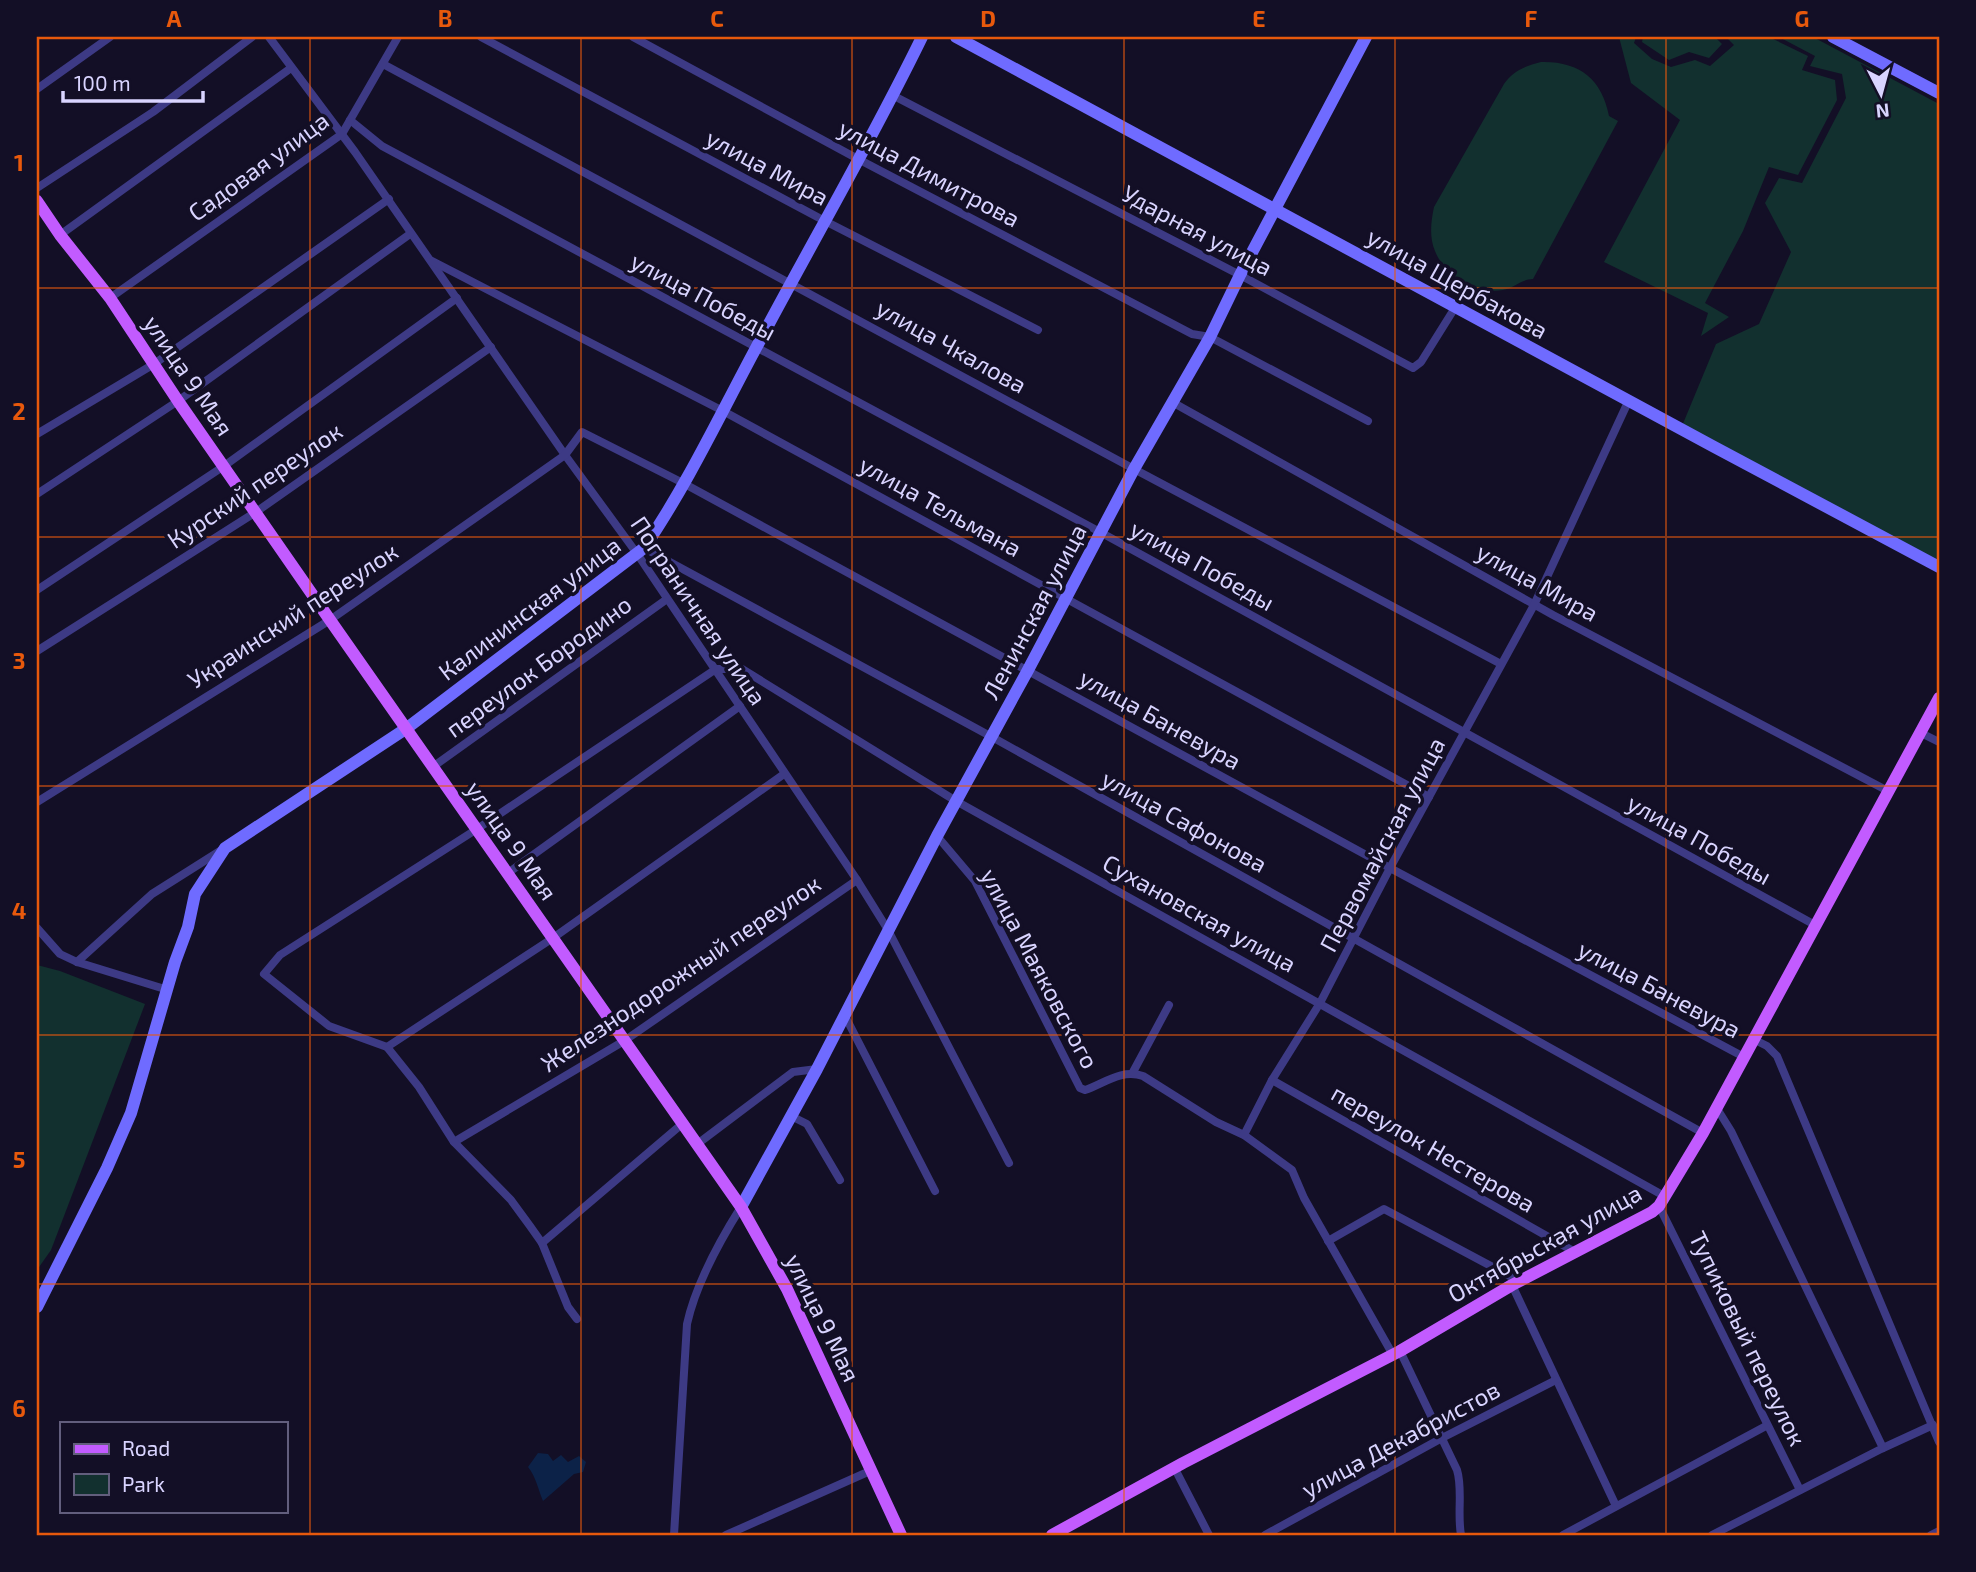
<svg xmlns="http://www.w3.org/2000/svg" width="1976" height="1572" viewBox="0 0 1976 1572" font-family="'Exo 2',sans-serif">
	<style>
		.green { fill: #12302f }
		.water { fill: #0c2248 }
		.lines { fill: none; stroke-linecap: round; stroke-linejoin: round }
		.street { stroke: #3d3a85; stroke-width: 8 }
		.secondary { stroke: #6f6bff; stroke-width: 12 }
		.primary { stroke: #c25bff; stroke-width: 12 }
		.grid { fill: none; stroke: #e8590c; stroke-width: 2; stroke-opacity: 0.55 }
		.labels { text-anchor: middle; stroke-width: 7; stroke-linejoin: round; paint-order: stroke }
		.street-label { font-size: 24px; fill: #d9d4ff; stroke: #130f26 }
		.neatline { fill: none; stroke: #e8590c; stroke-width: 2.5 }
		.grid-label { font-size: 23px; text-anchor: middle; font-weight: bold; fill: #e8590c }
	</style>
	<rect width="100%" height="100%" fill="#130f26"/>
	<!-- green -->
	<g class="green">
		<polygon points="1619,37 1636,37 1634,43 1652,59 1671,67 1695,60 1710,66 1734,45 1726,37 1769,37 1808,56 1802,70 1835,80 1837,100 1798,175 1769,167 1743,231 1705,303 1729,317 1701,336 1708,313 1604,262 1680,120 1631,83"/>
		<polygon points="1643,37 1715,37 1722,44 1709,58 1689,52 1669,60 1642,42"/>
		<polygon points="1779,37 1813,37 1939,104 1939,566 1682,426 1716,344 1759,324 1791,252 1765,203 1779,178 1802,183 1846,98 1842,74 1810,66 1815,56"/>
		<path d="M1541,62C1579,61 1602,79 1609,116L1618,121L1533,279C1522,279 1514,288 1503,290C1476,295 1444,275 1435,251C1429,237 1431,221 1434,207L1504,84C1513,71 1525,66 1541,62Z"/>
		<polygon points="37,965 60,971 145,1004 51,1250 37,1270"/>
	</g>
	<!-- water -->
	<path class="water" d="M538,1453L548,1454L553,1461L561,1455L568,1462L579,1456L586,1462L583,1472L574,1474L543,1501C538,1489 536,1477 528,1467Z"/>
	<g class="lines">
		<!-- street -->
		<g class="street">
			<polyline points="269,37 355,152 565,455 638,555 857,880 888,930 1009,1163"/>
			<polyline points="481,37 823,220 1038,330"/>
			<polyline points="633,37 858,159 1192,334 1210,337 1368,421"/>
			<polyline points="383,64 1134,469 1501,664"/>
			<polyline points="37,89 110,37"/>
			<polyline points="894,96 1240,275 1413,368 1421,362 1456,306"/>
			<polyline points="350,120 382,146 1100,532 1815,925"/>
			<polyline points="37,188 153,112 252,37"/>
			<polyline points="60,235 291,68"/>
			<polyline points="432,261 723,411 1429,797"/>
			<polyline points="110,298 342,134 398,37"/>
			<polyline points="1172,402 1553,615 1888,791"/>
			<polyline points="37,434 154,364 389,199"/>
			<polyline points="37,494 178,401 410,234"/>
			<polyline points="644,548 992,737 1703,1133"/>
			<polyline points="37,590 224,466 457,298"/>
			<polyline points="37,651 256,512 491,347"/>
			<polyline points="1921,733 1939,742"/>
			<polyline points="434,766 667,599"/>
			<polyline points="37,802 330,620 565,455 582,432 683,483 1390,868 1744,1057"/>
			<path d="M937,836L975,881L1080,1088L1085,1090C1105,1083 1121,1069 1143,1076L1216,1122L1244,1135L1292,1170L1304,1198L1393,1355"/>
			<polyline points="508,873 740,706"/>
			<polyline points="37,928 60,954 77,962 168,990"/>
			<polyline points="77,962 152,894 220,851"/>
			<polyline points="845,1016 935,1191"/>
			<polyline points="1753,1039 1767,1046 1777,1056 1939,1442"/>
			<polyline points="387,1047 553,938 784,774"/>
			<polyline points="1133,1072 1169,1005"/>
			<polyline points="1272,1080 1575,1252"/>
			<polyline points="791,1116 807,1124 840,1180"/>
			<polyline points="1244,1135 1272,1080 1320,1003 1390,868 1534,605 1628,402"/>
			<polyline points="454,1142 624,1041 857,880"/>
			<polyline points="696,1145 793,1072 817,1069"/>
			<polyline points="1659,1206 1800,1490"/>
			<polyline points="1328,1241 1384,1209 1519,1281"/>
			<polyline points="542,1243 682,1124"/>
			<polyline points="1512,1285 1616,1506"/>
			<polyline points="577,1319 568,1307 542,1243 530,1226 511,1200 454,1142 419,1087 387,1047 329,1026 264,974 280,955 477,829 716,669 742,669 956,801 1666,1197"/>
			<path d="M1400,1351L1457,1470C1463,1489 1457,1513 1461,1535"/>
			<polyline points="1883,1448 1933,1425"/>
			<polyline points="1174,1467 1209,1535"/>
			<path d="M674,1535L687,1324C696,1283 719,1242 741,1207"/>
			<polyline points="726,1535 870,1471"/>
			<polyline points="1265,1535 1442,1438 1556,1380"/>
			<polyline points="1563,1535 1766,1426"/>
			<polyline points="1712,1535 1883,1448 1731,1131 1716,1107"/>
			<polyline points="1931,1535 1939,1531"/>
		</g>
		<!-- secondary -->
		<g class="secondary">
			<path d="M956,37C1285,212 1610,393 1939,567"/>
			<polyline points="1833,37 1939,93"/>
			<polyline points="741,1207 817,1069 937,836 1028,670 1134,469 1210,337 1240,275 1366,37"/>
			<path d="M37,1307L107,1168L131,1113L175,962L188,927L195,894L225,848L407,728L644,548C687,485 720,415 756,348C811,244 871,142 922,37"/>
		</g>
		<!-- primary -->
		<g class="primary">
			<polyline points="37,201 60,235 110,298 178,401 330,620 741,1207 787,1289 901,1535"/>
			<polyline points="1052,1535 1183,1463 1400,1351 1512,1285 1652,1212 1659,1206 1703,1133 1939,698"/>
		</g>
	</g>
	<!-- grid -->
	<path class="grid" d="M310,37V1535M581,37V1535M852,37V1535M1124,37V1535M1395,37V1535M1666,37V1535M37,288H1939M37,537H1939M37,786H1939M37,1035H1939M37,1284H1939"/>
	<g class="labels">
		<!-- street labels -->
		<g class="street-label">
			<text transform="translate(259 167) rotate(-36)" y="8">Садовая улица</text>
			<text transform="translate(767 168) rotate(28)" y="8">улица Мира</text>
			<text transform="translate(929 174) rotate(28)" y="8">улица Димитрова</text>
			<text transform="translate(1197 231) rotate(28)" y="8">Ударная улица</text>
			<text transform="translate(1457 284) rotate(29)" y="8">улица Щербакова</text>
			<text transform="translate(703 297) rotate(28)" y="8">улица Победы</text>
			<text transform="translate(951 347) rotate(29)" y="8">улица Чкалова</text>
			<text transform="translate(188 376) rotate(56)" y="8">улица 9 Мая</text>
			<text transform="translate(255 486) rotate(-34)" y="8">Курский переулок</text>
			<text transform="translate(940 507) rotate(29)" y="8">улица Тельмана</text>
			<text transform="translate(1202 566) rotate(29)" y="8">улица Победы</text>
			<text transform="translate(1537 583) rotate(29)" y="8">улица Мира</text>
			<text transform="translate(530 609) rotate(-37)" y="8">Калининская улица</text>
			<text transform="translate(698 611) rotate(56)" y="8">Пограничная улица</text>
			<text transform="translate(1035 612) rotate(-62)" y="8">Ленинская улица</text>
			<text transform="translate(293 616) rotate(-33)" y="8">Украинский переулок</text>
			<text transform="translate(539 667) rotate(-36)" y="8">переулок Бородино</text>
			<text transform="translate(1160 720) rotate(29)" y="8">улица Баневура</text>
			<text transform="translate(1184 822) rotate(29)" y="8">улица Сафонова</text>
			<text transform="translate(1699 840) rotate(29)" y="8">улица Победы</text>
			<text transform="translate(511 841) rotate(55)" y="8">улица 9 Мая</text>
			<text transform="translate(1383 845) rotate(-62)" y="8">Первомайская улица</text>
			<text transform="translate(1199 914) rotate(29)" y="8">Сухановская улица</text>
			<text transform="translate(1039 969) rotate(62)" y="8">улица Маяковского</text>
			<text transform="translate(681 974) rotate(-34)" y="8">Железнодорожный переулок</text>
			<text transform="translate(1659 990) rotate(28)" y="8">улица Баневура</text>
			<text transform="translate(1433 1149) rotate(30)" y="8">переулок Нестерова</text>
			<text transform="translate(1545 1244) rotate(-29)" y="8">Октябрьская улица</text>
			<text transform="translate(822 1318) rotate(64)" y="8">улица 9 Мая</text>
			<text transform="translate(1747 1339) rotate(64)" y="8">Тупиковый переулок</text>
			<text transform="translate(1401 1440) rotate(-28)" y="8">улица Декабристов</text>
		</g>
	</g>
	<!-- border -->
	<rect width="1976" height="1572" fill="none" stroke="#130f26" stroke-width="77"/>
	<!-- legend -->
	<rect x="60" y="1422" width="228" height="91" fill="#130f26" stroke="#625e7d" stroke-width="2"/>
	<rect x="74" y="1444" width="35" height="10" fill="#c25bff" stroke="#625e7d" stroke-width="2"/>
	<text x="122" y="1456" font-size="21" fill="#d9d4ff">Road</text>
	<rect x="74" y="1474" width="35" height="21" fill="#12302f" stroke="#625e7d" stroke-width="2"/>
	<text x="122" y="1492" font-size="21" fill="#d9d4ff">Park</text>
	<!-- north arrow -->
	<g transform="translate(1881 94) rotate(174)" stroke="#130f26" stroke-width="5" paint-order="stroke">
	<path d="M0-5L12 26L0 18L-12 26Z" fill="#d9d4ff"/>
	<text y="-10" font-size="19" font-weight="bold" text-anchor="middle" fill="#d9d4ff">N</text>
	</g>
	<!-- scale -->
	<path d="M63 91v10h140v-10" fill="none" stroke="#d9d4ff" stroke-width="3.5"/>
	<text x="74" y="91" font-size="21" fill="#d9d4ff" stroke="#130f26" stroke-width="5" paint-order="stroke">100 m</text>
	<rect x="38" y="38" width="1900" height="1496" class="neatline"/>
	<g class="grid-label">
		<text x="174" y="27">A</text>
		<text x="445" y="27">B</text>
		<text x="717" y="27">C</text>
		<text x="988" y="27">D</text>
		<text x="1259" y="27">E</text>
		<text x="1531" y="27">F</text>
		<text x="1802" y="27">G</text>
		<text x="19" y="171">1</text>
		<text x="19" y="420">2</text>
		<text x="19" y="669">3</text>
		<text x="19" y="919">4</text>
		<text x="19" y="1168">5</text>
		<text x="19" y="1417">6</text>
	</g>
</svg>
